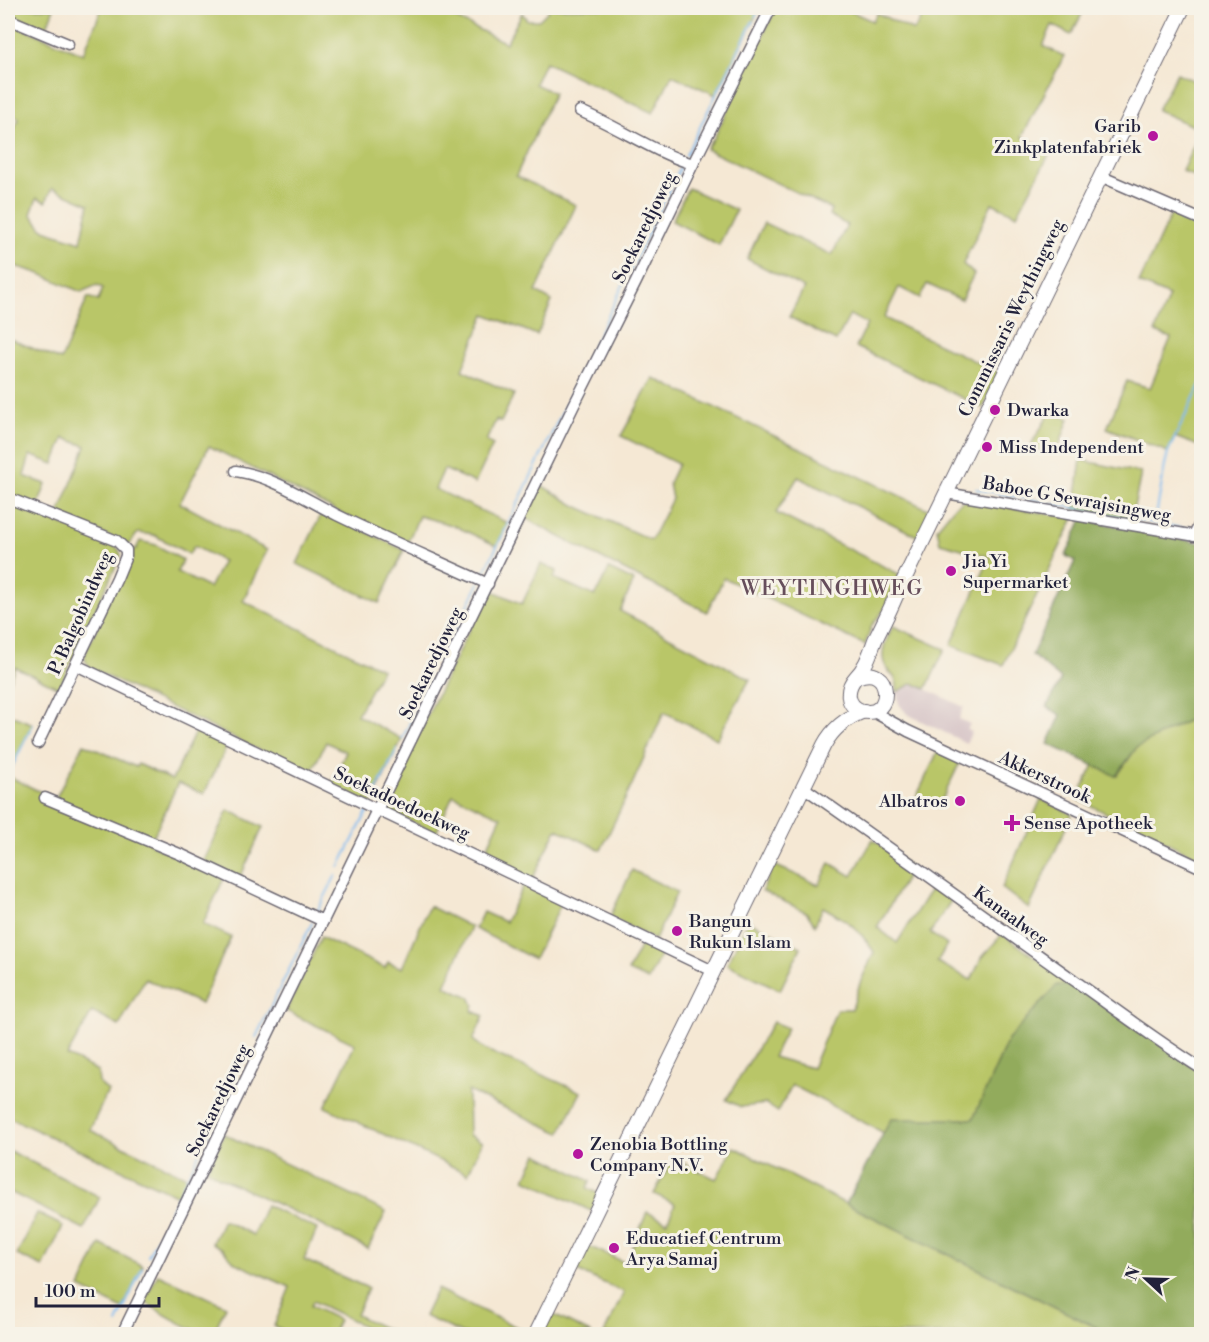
<svg xmlns="http://www.w3.org/2000/svg" width="1209" height="1342" viewBox="0 0 1209 1342" font-family="'Libre Bodoni',serif">
	<style>
		.industrial { fill: #d2bec2 }
		.green { fill: #b9c668; stroke: #6e7452; stroke-width: 1.5; fill-rule: evenodd }
		.forest { fill: #92ab5c; stroke: #5a664c; stroke-width: 1.5 }
		.lines { fill: none; stroke-linecap: round; stroke-linejoin: round }
		.stream { stroke: #7fbcf2; stroke-width: 2 }
		.minor-casing { stroke: #6c6771; stroke-width: 13 }
		.major-casing { stroke: #6c6771; stroke-width: 16 }
		.minor { stroke: #fff; stroke-width: 10 }
		.major { stroke: #fff; stroke-width: 14 }
		.poi-dot { fill: #b5179e; stroke: #f7f3e8; stroke-width: 2 }
		.labels { text-anchor: middle; stroke-width: 6; stroke-linejoin: round; paint-order: stroke }
		.poi-label { font-size: 18px; fill: #22223b; stroke: #f7f3e8; text-anchor: start }
		.street-label { font-size: 18px; fill: #22223b; stroke: #f7f3e8 }
		.quarter-label { font-size: 21px; letter-spacing: 1.5px; fill: #664e5b; stroke: #f7f3e8 }
	</style>
	<rect width="100%" height="100%" fill="#f7f3e8"/>
	<filter id="ink" filterUnits="userSpaceOnUse"><feTurbulence type="fractalNoise" baseFrequency=".0167" numOctaves="2"/><feDisplacementMap in="SourceGraphic" scale="12" xChannelSelector="R" yChannelSelector="G"/><feConvolveMatrix kernelMatrix="1 2 1 2 8 2 1 2 1" color-interpolation-filters="sRGB"/></filter>
	<filter id="wash" filterUnits="userSpaceOnUse"><feTurbulence type="fractalNoise" baseFrequency=".008" numOctaves="4" result="noise"/><feDisplacementMap in="SourceGraphic" scale="24" xChannelSelector="R" yChannelSelector="G"/><feGaussianBlur stdDeviation="1.35" result="paint"/><feColorMatrix in="noise" values="0 0 0 0 0 0 0 0 0 0 0 0 0 0 0 0 0 1.4 0 .05"/><feComposite in="paint" operator="in"/></filter>
	<g filter="url(#wash)">
		<rect width="100%" height="100%" fill="#f5e8d4"/>
		<!-- industrial -->
		<polygon class="industrial" points="913,683 964,707 959,719 970,724 967,730 972,732 966,743 907,714 899,704 897,692"/>
		<!-- green -->
		<g class="green">
			<polygon points="8,8 54,8 45,32 8,17"/>
			<path d="M102,8H428L431,9L435,8L506,43L522,13L527,20H539L548,11V8H760L716,95L672,75L653,113L545,62L535,84L554,93L516,176L576,205L536,292L552,301L537,335L485,314L462,370L514,394L501,422L496,420L486,441L493,445L475,483L444,469L435,489L508,523L497,546L455,526L419,516L407,544L342,514L209,446L180,503L267,550L243,601L382,669L357,715L402,739L371,804L331,785L346,752L326,742L310,775L90,668L85,660V654L131,550L136,549L140,541L156,545L183,560L177,572L209,588L223,561L194,546L189,554L154,535L138,533L128,545L59,514L86,446L64,438L54,464L30,455L24,476L46,484L38,506L8,494V338L61,360L88,297L98,301L103,288L97,285L81,292L38,273L8,264V145L19,118L8,113V22L83,54ZM52,188L89,204L81,242L44,230L31,214L37,198L46,202Z"/>
			<polygon points="776,8 844,8 872,21 877,13 914,31 926,8 1085,8 1071,35 1052,25 1043,46 1064,56 1022,137 1051,151 1017,215 992,203 963,264 974,274 961,300 927,284 920,298 899,287 884,318 1000,373 983,408 856,347 867,324 850,315 836,341 789,317 804,288 747,259 764,223 832,255 847,225 829,215 831,209 706,149 714,138"/>
			<polygon points="1177,73 1201,84 1201,130 1157,110"/>
			<polygon points="1199,134 1201,135 1201,179 1182,171"/>
			<polygon points="688,188 736,210 719,245 672,221"/>
			<polygon points="1172,212 1201,225 1201,447 1175,437 1168,452 1107,428 1127,381 1150,388 1171,338 1155,332 1169,296 1139,283"/>
			<polygon points="653,378 932,511 919,537 798,477 776,513 901,575 884,610 872,625 865,645 724,578 707,612 571,543 525,518 541,485 576,506 651,540 672,499 669,483 678,464 621,436"/>
			<polygon points="1051,411 1069,419 1056,454 1029,448"/>
			<polygon points="1081,460 1141,473 1131,521 1074,510"/>
			<polygon points="964,500 1074,518 1003,665 951,645 990,557 940,543 937,528 955,506"/>
			<polygon points="8,504 113,544 119,550 121,555 59,688 15,667 8,685"/>
			<polygon points="323,511 404,550 379,603 297,564"/>
			<polygon points="541,564 557,571 554,578 595,596 609,569 634,581 620,611 750,679 717,739 664,712 631,787 601,850 557,829 532,880 483,857 501,817 453,795 436,833 387,810 385,802 489,589 522,604"/>
			<path d="M893,626L945,649L926,689L913,683L897,692C897,674 894,680 886,667C878,653 887,639 893,626Z"/>
			<polygon points="8,714 33,724 8,775"/>
			<polygon points="1198,715 1201,716 1201,859 1077,799 1094,765 1117,776 1137,747"/>
			<polygon points="197,728 229,742 204,794 178,783 150,844 224,878 203,924 231,937 201,1004 145,979 119,1026 92,1012 67,1056 98,1071 99,1083 108,1091 90,1130 187,1177 178,1196 8,1117 8,776 55,799 84,744 136,767 138,764 172,780"/>
			<polygon points="938,751 960,762 938,808 916,798"/>
			<polygon points="1041,799 1072,814 1029,909 1002,888"/>
			<polygon points="228,810 263,827 240,878 204,861"/>
			<path d="M873,839L912,868L877,927L897,943L934,884L953,898L930,933L947,945L937,962L971,980L981,959L1002,934L1076,986L1008,1040L973,1119L892,1120L884,1133L792,1085L778,1112L766,1104L741,1107L726,1100L773,1022L787,1028L773,1057L812,1068L837,1009H852L860,983L874,952C858,927 848,921 823,907L815,925L806,912L762,891L774,865L819,885L830,863L852,876Z"/>
			<polygon points="632,870 677,892 655,940 610,917"/>
			<polygon points="525,883 562,902 534,959 475,929 483,912 505,922"/>
			<polygon points="429,906 471,927 445,986 470,997 474,1005 472,1011 484,1016 473,1040 486,1050 581,1092 560,1133 468,1091 469,1135 482,1142 468,1174 325,1107 355,1044 286,1011 321,937 385,968 388,962 402,968"/>
			<polygon points="748,921 801,947 780,990 727,964"/>
			<polygon points="643,941 663,950 648,980 628,971"/>
			<polygon points="224,1134 386,1212 368,1249 317,1223 219,1177 207,1169"/>
			<polygon points="734,1147 846,1204 1110,1334 604,1334 624,1292 573,1269 584,1244 626,1263 647,1212 667,1222 675,1204 654,1194 673,1158 716,1179"/>
			<polygon points="8,1150 100,1197 84,1229 8,1191"/>
			<polygon points="537,1154 590,1181 587,1188 599,1194 591,1211 525,1179"/>
			<polygon points="266,1205 317,1229 304,1260 368,1288 356,1315 397,1334 380,1334 313,1301 311,1306 339,1320 332,1334 292,1334 274,1326 290,1287 235,1263 223,1249 212,1243 223,1220 253,1235"/>
			<polygon points="37,1213 63,1226 43,1267 17,1255"/>
			<polygon points="100,1244 143,1266 123,1309 80,1288"/>
			<path d="M158,1274L226,1306L213,1334C195,1335 160,1311 144,1302Z"/>
			<polygon points="437,1289 531,1334 463,1334 424,1316"/>
			<polygon points="550,1315 554,1315 592,1334 541,1334"/>
		</g>
		<!-- forest -->
		<g class="forest">
			<polygon points="1082,519 1201,543 1201,716 1198,715 1137,747 1116,776 1048,744 1061,715 1047,707 1061,679 1032,655 1075,561 1066,556"/>
			<polygon points="1057,985 1076,986 1201,1072 1201,1334 1110,1334 846,1204 891,1119 973,1119 1008,1040"/>
		</g>
		<g class="lines">
			<!-- stream -->
			<g class="stream">
				<polyline points="755,17 760,8"/>
				<polyline points="686,155 753,21"/>
				<polyline points="1181,220 1202,229"/>
				<polyline points="587,359 680,168"/>
				<polyline points="976,489 1192,530"/>
				<polyline points="1155,522 1165,465 1168,452 1202,381"/>
				<polyline points="483,575 584,367"/>
				<polyline points="402,739 479,583"/>
				<polyline points="8,775 33,724"/>
				<polyline points="373,797 397,749"/>
				<polyline points="339,867 367,812"/>
				<polyline points="317,912 336,875"/>
				<polyline points="256,1037 312,923"/>
				<polyline points="207,1137 236,1079"/>
				<polyline points="167,1218 201,1149"/>
				<polyline points="148,1256 161,1231"/>
				<polyline points="117,1323 142,1268"/>
			</g>
		</g>
	</g>
	<g filter="url(#ink)">
		<g class="lines">
			<!-- minor casing -->
			<g class="minor-casing">
				<g id="minor">
					<polyline points="8,19 68,44"/>
					<path d="M580,111C619,127 653,152 693,164"/>
					<polyline points="1100,176 1202,220"/>
					<path d="M236,471C272,476 305,499 337,515C386,539 438,561 488,584"/>
					<polyline points="946,493 1202,537"/>
					<polyline points="8,498 117,541 126,550 126,556 117,578 38,743"/>
					<polyline points="1194,536 1202,519"/>
					<polyline points="76,665 713,971"/>
					<polyline points="872,711 908,731 1202,868"/>
					<path d="M803,787C895,851 986,918 1078,983C1119,1012 1159,1042 1202,1069"/>
					<polyline points="45,798 182,855 323,921"/>
					<polyline points="122,1334 574,405 636,282 693,164 771,8"/>
				</g>
			</g>
			<!-- major casing -->
			<g class="major-casing">
				<g id="major">
					<path d="M857,677C893,661 894,720 862,711C845,706 846,688 856,677C866,667 870,653 875,640C882,626 889,612 895,598L1183,8"/>
					<path d="M536,1334L824,745C833,728 846,718 864,711"/>
				</g>
			</g>
			<!-- minor -->
			<use href="#minor" class="minor"/>
			<!-- major -->
			<use href="#major" class="major"/>
		</g>
	</g>
	<!-- markers -->
	<g class="poi-dot">
		<circle cx="1153" cy="136" r="6"/>
		<circle cx="995" cy="410" r="6"/>
		<circle cx="987" cy="447" r="6"/>
		<circle cx="951" cy="571" r="6"/>
		<circle cx="960" cy="801" r="6"/>
		<path d="M1009 814h6v6h6v6h-6v6h-6v-6h-6v-6h6z"/>
		<circle cx="677" cy="931" r="6"/>
		<circle cx="578" cy="1154" r="6"/>
		<circle cx="614" cy="1248" r="6"/>
	</g>
	<g class="labels">
		<!-- poi labels -->
		<g class="poi-label">
			<text x="1141" y="132" text-anchor="end">Garib<tspan x="1141" dy="21">Zinkplatenfabriek</tspan></text>
			<text x="1007" y="416">Dwarka</text>
			<text x="999" y="453">Miss Independent</text>
			<text x="963" y="567">Jia Yi<tspan x="963" dy="21">Supermarket</tspan></text>
			<text x="948" y="807" text-anchor="end">Albatros</text>
			<text x="1024" y="829">Sense Apotheek</text>
			<text x="689" y="927">Bangun<tspan x="689" dy="21">Rukun Islam</tspan></text>
			<text x="590" y="1150">Zenobia Bottling<tspan x="590" dy="21">Company N.V.</tspan></text>
			<text x="626" y="1244">Educatief Centrum<tspan x="626" dy="21">Arya Samaj</tspan></text>
		</g>
		<!-- street labels -->
		<g class="street-label">
			<text transform="translate(644 227) rotate(-64)" y="6">Soekaredjoweg</text>
			<text transform="translate(1011 318) rotate(-64)" y="6">Commissaris Weythingweg</text>
			<text transform="translate(1077 499) rotate(10)" y="6">Baboe G Sewrajsingweg</text>
			<text transform="translate(80 613) rotate(-66)" y="6">P. Balgobindweg</text>
			<text transform="translate(431 663) rotate(-64)" y="6">Soekaredjoweg</text>
			<text transform="translate(1045 777) rotate(25)" y="6">Akkerstrook</text>
			<text transform="translate(402 803) rotate(25)" y="6">Soekadoedoekweg</text>
			<text transform="translate(1011 916) rotate(36)" y="6">Kanaalweg</text>
			<text transform="translate(218 1100) rotate(-64)" y="6">Soekaredjoweg</text>
		</g>
		<!-- quarter labels -->
		<g class="quarter-label">
			<text x="832" y="595">WEYTINGHWEG</text>
		</g>
	</g>
	<!-- margin -->
	<rect width="1209" height="1342" fill="none" stroke="#f7f3e8" stroke-width="30"/>
	<!-- north arrow -->
	<g transform="translate(1146 1279) rotate(292)" stroke="#f7f3e8" stroke-width="4.5" paint-order="stroke">
	<path d="M0-4.5L10 22L0 15L-10 22Z" fill="#22223b"/>
	<text y="-9" font-size="16" font-weight="bold" text-anchor="middle" fill="#22223b">N</text>
	</g>
	<!-- scale -->
	<path d="M36 1297v9h123v-9" fill="none" stroke="#22223b" stroke-width="3"/>
	<text x="45" y="1297" font-size="18" fill="#22223b" stroke="#f7f3e8" stroke-width="4.5" paint-order="stroke">100 m</text>
</svg>
